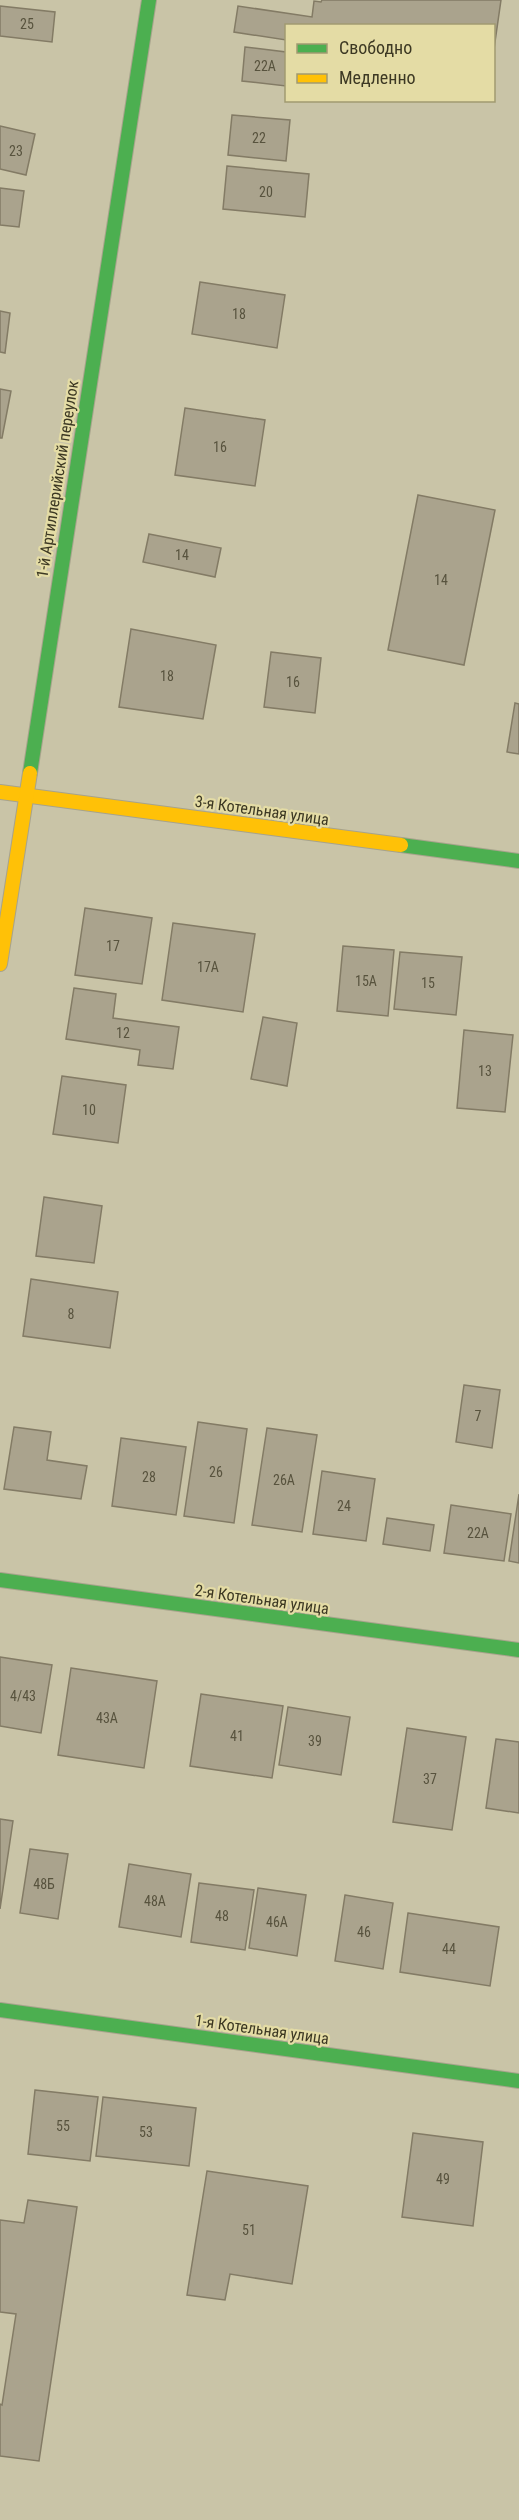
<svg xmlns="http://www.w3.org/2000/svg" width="519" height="2520" viewBox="0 0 519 2520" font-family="'Roboto Condensed',sans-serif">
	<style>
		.building { fill: #aaa38d; stroke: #837b65; stroke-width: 1.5 }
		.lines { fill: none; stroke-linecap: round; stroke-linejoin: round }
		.fast-casing { stroke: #a7a38c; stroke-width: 16 }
		.slow-casing { stroke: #a7a38c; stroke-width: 16 }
		.fast { stroke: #4caf50; stroke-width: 14 }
		.slow { stroke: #ffc107; stroke-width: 14 }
		.labels { text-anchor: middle; stroke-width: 4.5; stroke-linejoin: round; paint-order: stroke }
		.number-label { font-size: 14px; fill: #58533e }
		.street-label { font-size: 16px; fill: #3c3823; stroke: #e4dca5 }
	</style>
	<rect width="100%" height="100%" fill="#c9c4a7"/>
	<!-- building -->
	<g class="building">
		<polygon points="322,0 501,0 494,49 494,26 286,26 286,40 234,32 238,6 312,17 314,1 321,2"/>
		<polygon points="0,6 55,12 52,42 0,36"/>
		<polygon points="245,47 286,52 286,86 242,81"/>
		<polygon points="232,115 290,120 286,161 228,155"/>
		<polygon points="0,126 35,134 26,175 0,169"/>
		<polygon points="227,166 309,174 305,217 223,209"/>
		<polygon points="0,188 24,191 19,227 0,225"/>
		<polygon points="200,282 285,295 277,348 192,334"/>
		<polygon points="0,311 10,313 5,353 0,352"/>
		<polygon points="0,389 11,391 2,438 0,438"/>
		<polygon points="185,408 265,420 255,486 175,475"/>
		<polygon points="418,495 495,510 464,665 388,650"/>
		<polygon points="149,534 221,548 215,577 143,562"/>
		<polygon points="131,629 216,645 203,719 119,707"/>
		<polygon points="271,652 321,658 315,713 264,707"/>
		<polygon points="515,703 519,704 519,754 507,752"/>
		<polygon points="85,908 152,918 142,984 75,975"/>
		<polygon points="173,923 255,934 243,1012 162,1000"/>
		<polygon points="343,946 394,950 388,1016 337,1011"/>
		<polygon points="400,952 462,957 456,1015 394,1009"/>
		<polygon points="74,988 116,994 113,1018 179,1027 173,1069 138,1065 140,1050 66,1039"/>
		<polygon points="263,1017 297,1023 287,1086 251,1079"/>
		<polygon points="464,1030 513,1035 505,1112 457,1108"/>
		<polygon points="62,1076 126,1085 118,1143 53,1134"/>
		<polygon points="44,1197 102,1206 94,1263 36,1256"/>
		<polygon points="31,1279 118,1292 110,1348 23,1336"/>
		<polygon points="464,1385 500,1390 492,1448 456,1442"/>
		<polygon points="198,1422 247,1429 234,1523 184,1516"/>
		<polygon points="14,1427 51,1432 47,1460 87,1466 81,1499 4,1489"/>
		<polygon points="267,1428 317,1435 302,1532 252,1525"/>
		<polygon points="121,1438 186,1447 176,1515 112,1506"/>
		<polygon points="322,1471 375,1479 366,1541 313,1534"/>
		<polygon points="519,1494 519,1563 509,1561"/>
		<polygon points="451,1505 511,1514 504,1561 444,1553"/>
		<polygon points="387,1518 434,1525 430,1551 383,1544"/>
		<polygon points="0,1657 52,1665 41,1733 0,1726"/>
		<polygon points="71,1668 157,1681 144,1768 58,1755"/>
		<polygon points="201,1694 283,1706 272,1778 190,1766"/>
		<polygon points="288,1707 350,1717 341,1775 279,1765"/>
		<polygon points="407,1728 466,1737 452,1830 393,1822"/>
		<polygon points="496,1739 519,1742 519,1813 486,1808"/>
		<polygon points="0,1819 13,1821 0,1909"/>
		<polygon points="30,1849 68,1854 58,1919 20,1913"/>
		<polygon points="129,1864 191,1874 181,1937 119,1927"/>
		<polygon points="199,1883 254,1890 245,1950 191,1942"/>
		<polygon points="258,1888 306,1895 297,1956 249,1948"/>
		<polygon points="345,1895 393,1903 383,1969 335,1961"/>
		<polygon points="408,1913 499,1927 490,1986 400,1972"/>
		<polygon points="35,2090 98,2097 90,2161 28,2154"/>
		<polygon points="103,2097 196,2108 189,2166 96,2156"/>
		<polygon points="413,2133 483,2142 473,2226 402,2217"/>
		<polygon points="207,2171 308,2186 292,2284 230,2274 225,2300 187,2295"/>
		<polygon points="28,2200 77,2207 39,2461 0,2456 0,2404 2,2405 16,2314 0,2312 0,2220 24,2223"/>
	</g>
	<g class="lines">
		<!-- fast casing -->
		<g class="fast-casing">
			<g id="fast">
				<polyline points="30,773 149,0"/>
				<polyline points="401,845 519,861"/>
				<polyline points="0,1580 519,1650"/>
				<polyline points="0,2010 519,2081"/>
			</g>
		</g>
		<!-- slow casing -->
		<g class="slow-casing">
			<g id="slow">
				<polyline points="0,792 401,845"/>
				<polyline points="0,964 30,773"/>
			</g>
		</g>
		<!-- fast -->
		<use href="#fast" class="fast"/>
		<!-- slow -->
		<use href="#slow" class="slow"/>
	</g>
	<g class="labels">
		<!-- number labels -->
		<g class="number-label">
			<text x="27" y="29">25</text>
			<text x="265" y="71">22А</text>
			<text x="259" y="143">22</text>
			<text x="16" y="156">23</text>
			<text x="266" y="197">20</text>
			<text x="239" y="319">18</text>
			<text x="220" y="452">16</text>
			<text x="182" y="560">14</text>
			<text x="441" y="585">14</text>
			<text x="167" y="681">18</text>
			<text x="293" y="687">16</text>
			<text x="113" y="951">17</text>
			<text x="208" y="972">17А</text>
			<text x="366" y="986">15А</text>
			<text x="428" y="988">15</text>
			<text x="123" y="1038">12</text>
			<text x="485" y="1076">13</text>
			<text x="89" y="1115">10</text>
			<text x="71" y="1319">8</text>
			<text x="478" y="1421">7</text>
			<text x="216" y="1477">26</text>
			<text x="149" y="1482">28</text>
			<text x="284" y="1485">26А</text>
			<text x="344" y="1511">24</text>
			<text x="478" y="1538">22А</text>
			<text x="23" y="1701">4/43</text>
			<text x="107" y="1723">43А</text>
			<text x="237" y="1741">41</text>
			<text x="315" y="1746">39</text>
			<text x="430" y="1784">37</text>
			<text x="44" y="1889">48Б</text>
			<text x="155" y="1906">48А</text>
			<text x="222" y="1921">48</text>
			<text x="277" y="1927">46А</text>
			<text x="364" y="1937">46</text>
			<text x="449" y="1954">44</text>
			<text x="63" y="2131">55</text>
			<text x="146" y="2137">53</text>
			<text x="443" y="2184">49</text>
			<text x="249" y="2235">51</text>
		</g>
		<!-- street labels -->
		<g class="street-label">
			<text transform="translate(57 479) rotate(-81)" y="6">1-й Артиллерийский переулок</text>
			<text transform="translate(262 810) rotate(8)" y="6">3-я Котельная улица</text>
			<text transform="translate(262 1599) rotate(8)" y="6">2-я Котельная улица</text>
			<text transform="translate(262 2029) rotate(8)" y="6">1-я Котельная улица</text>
		</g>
	</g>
	<!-- legend -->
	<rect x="285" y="24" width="210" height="78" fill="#e4dca5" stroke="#a19a71" stroke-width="1.5"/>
	<rect x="297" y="44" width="30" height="9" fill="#4caf50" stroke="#a19a71" stroke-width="1.5"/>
	<text x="339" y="54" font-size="18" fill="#3c3823">Свободно</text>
	<rect x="297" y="74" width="30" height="9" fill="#ffc107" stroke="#a19a71" stroke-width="1.5"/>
	<text x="339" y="84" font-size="18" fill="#3c3823">Медленно</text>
</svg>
